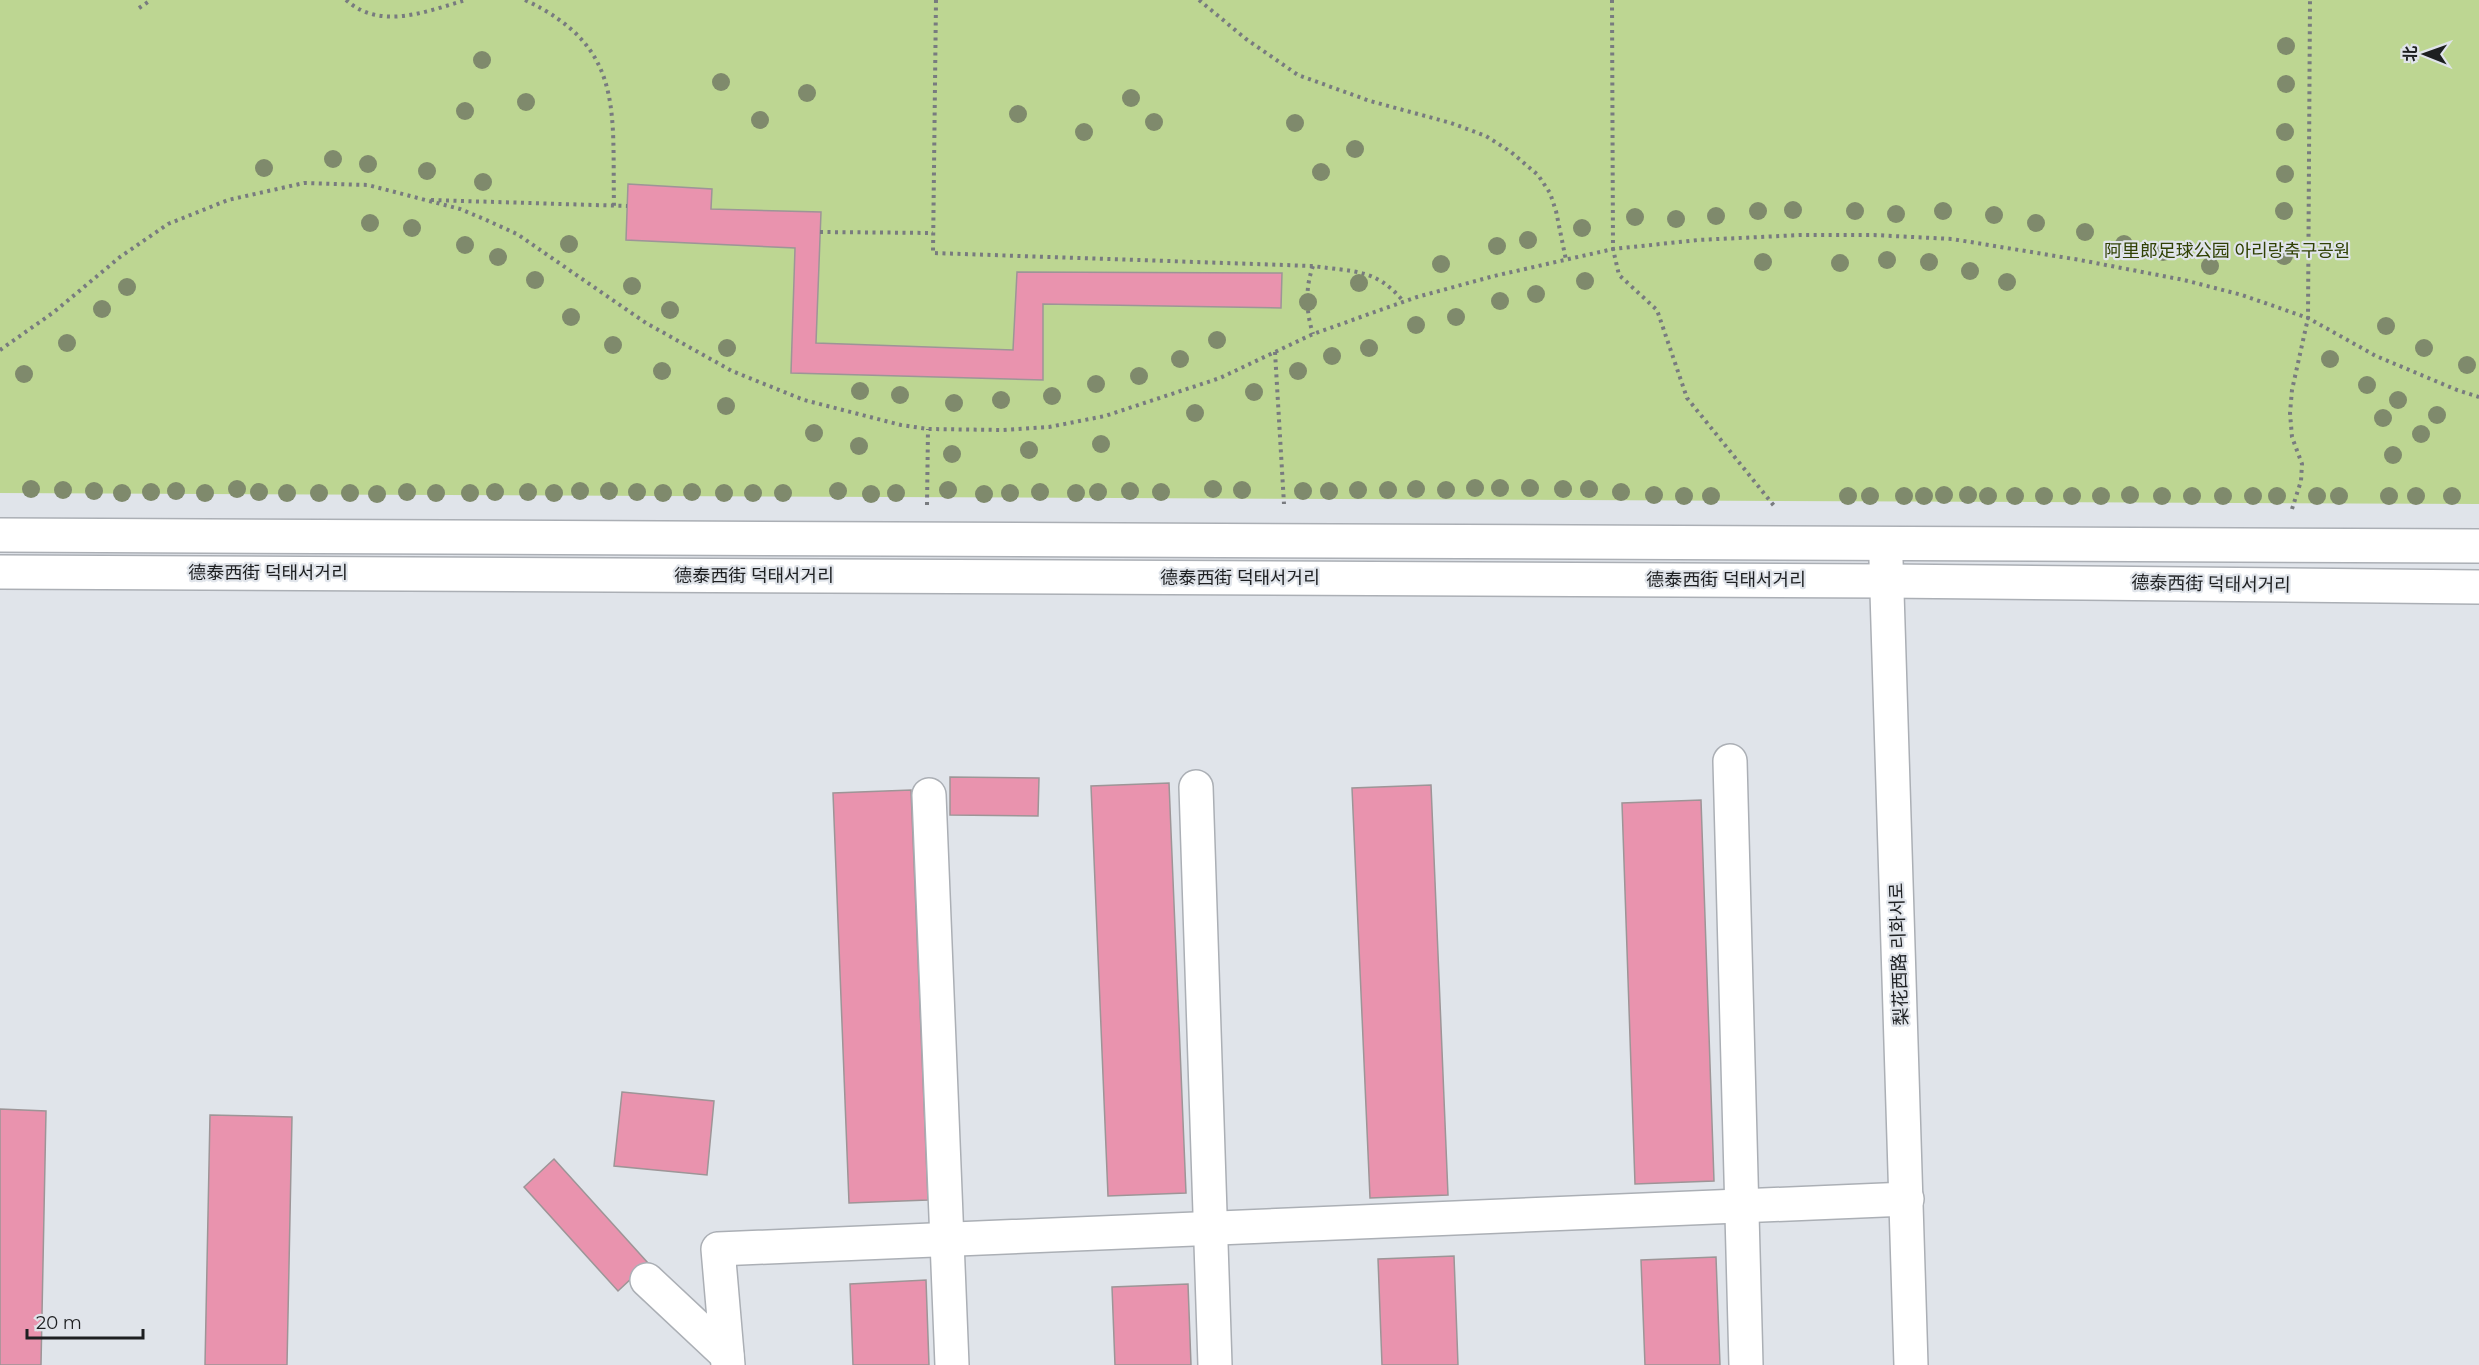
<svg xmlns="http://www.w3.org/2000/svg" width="2479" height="1365" viewBox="0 0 2479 1365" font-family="Montserrat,'Noto Sans SC','Noto Sans KR',sans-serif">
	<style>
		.green { fill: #bdd692 }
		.building { fill: #e993ae; stroke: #9d9597; stroke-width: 1.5 }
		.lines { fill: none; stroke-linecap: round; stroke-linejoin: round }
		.minor-casing { stroke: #abafb5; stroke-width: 36 }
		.path { stroke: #787b7f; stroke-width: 4; stroke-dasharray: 3 4.5; stroke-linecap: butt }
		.minor { stroke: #fff; stroke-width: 33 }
		.tree { fill: #7f8a6c }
		.labels { text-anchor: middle; stroke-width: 4.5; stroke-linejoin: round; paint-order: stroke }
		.park-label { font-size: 18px; fill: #304104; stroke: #e0e4ea }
		.street-label { font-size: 18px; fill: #1d1f21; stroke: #e0e4ea }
	</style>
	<rect width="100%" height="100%" fill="#e0e4ea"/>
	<!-- green -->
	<polygon class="green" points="0,0 2479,0 2479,504 0,493"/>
	<!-- building -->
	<g class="building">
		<polygon points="628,184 712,189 711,209 821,212 816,343 1013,350 1017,272 1282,273 1281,308 1043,304 1043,380 791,373 795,248 626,240"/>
		<polygon points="950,777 1039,778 1038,816 950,815"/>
		<polygon points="1169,783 1186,1193 1108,1196 1091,786"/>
		<polygon points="1431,785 1448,1195 1370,1198 1352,788"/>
		<polygon points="911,790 928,1200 849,1203 833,793"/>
		<polygon points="1701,800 1714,1181 1635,1184 1622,803"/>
		<polygon points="622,1092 714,1101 707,1175 614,1166"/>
		<polygon points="0,1109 46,1111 41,1365 0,1365"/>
		<polygon points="210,1115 292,1117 287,1365 205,1365"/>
		<polygon points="554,1159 648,1263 618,1291 524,1187"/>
		<polygon points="1454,1256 1458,1365 1382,1365 1378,1259"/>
		<polygon points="1716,1257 1720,1365 1645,1365 1641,1260"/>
		<polygon points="926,1280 929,1365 853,1365 850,1284"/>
		<polygon points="1188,1284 1191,1365 1115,1365 1112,1287"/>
	</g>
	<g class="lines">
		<!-- minor casing -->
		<g class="minor-casing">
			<g id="minor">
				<polyline points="0,535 2479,546"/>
				<polyline points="1886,560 1911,1365"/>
				<polyline points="0,572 1887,581 2479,587"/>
				<polyline points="1730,761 1746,1365"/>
				<polyline points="1196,787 1215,1365"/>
				<polyline points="929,795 952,1365"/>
				<polyline points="647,1280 727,1355"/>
				<polyline points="728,1365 718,1249 1907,1199"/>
			</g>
		</g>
		<!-- path -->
		<g class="path">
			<path d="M346,0C381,31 427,11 466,0"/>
			<path d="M525,0C625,47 612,111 614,206"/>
			<path d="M936,0L933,253L1313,266C1352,272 1376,268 1403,301"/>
			<polyline points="1199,0 1246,39 1298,75 1370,101 1451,123 1486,136 1511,152 1538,175 1550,193 1556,211 1566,260"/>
			<polyline points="1612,0 1613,249 1619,275 1657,310 1687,398 1775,507"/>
			<polyline points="139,8 151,0"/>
			<polyline points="431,200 627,206"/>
			<polyline points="820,232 933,233"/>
			<path d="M1313,266C1305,288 1306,312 1313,334"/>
			<polyline points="0,350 54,312 120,257 168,224 228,200 304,183 368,185 460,209 484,219 517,234 646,323 732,371 804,400 901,425 928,429 1003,430 1049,427 1105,416 1220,378 1313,334 1417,297 1494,276 1613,249 1698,240 1801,235 1874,235 1952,239 2080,260 2184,280 2242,295 2308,318 2376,356 2457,390 2479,397"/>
			<polyline points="1275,352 1284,504"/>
			<polyline points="927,505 928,429"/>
			<polyline points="2292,509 2301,481 2302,464 2292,437 2290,413 2292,390 2308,318 2310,0"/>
		</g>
		<!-- minor -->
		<use href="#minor" class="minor"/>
	</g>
	<!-- trees -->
	<g class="tree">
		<circle cx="2286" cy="46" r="9"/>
		<circle cx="482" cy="60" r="9"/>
		<circle cx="721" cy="82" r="9"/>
		<circle cx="2286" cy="84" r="9"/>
		<circle cx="807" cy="93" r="9"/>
		<circle cx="1131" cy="98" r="9"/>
		<circle cx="526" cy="102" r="9"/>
		<circle cx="465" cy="111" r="9"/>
		<circle cx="1018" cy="114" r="9"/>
		<circle cx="760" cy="120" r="9"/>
		<circle cx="1154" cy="122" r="9"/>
		<circle cx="1295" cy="123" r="9"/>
		<circle cx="1084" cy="132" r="9"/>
		<circle cx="2285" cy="132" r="9"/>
		<circle cx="1355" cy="149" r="9"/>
		<circle cx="333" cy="159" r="9"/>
		<circle cx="368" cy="164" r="9"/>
		<circle cx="264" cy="168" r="9"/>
		<circle cx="427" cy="171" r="9"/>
		<circle cx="1321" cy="172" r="9"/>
		<circle cx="2285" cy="174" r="9"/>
		<circle cx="483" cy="182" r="9"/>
		<circle cx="1793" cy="210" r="9"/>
		<circle cx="1758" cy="211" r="9"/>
		<circle cx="1855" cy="211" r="9"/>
		<circle cx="1943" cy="211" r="9"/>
		<circle cx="2284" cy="211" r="9"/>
		<circle cx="1896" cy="214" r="9"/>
		<circle cx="1994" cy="215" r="9"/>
		<circle cx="1716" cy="216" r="9"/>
		<circle cx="1635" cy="217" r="9"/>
		<circle cx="1676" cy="219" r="9"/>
		<circle cx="370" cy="223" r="9"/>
		<circle cx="2036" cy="223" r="9"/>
		<circle cx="412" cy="228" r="9"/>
		<circle cx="1582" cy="228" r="9"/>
		<circle cx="2085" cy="232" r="9"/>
		<circle cx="1528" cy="240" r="9"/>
		<circle cx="569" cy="244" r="9"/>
		<circle cx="2124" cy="244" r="9"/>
		<circle cx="465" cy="245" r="9"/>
		<circle cx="1497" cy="246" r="9"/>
		<circle cx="2163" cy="252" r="9"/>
		<circle cx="2284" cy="256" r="9"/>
		<circle cx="498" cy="257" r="9"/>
		<circle cx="1887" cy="260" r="9"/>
		<circle cx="1763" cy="262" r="9"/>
		<circle cx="1929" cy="262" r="9"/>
		<circle cx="1840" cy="263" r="9"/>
		<circle cx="1441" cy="264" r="9"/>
		<circle cx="2210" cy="266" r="9"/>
		<circle cx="1970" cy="271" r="9"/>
		<circle cx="535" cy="280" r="9"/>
		<circle cx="1585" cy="281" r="9"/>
		<circle cx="2007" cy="282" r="9"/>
		<circle cx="1359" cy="283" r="9"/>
		<circle cx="632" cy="286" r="9"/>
		<circle cx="127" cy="287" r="9"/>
		<circle cx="1536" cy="294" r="9"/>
		<circle cx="1500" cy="301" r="9"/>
		<circle cx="1308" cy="302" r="9"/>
		<circle cx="102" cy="309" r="9"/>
		<circle cx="670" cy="310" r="9"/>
		<circle cx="571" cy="317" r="9"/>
		<circle cx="1456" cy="317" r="9"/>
		<circle cx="1416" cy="325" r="9"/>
		<circle cx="2386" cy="326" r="9"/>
		<circle cx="1217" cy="340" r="9"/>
		<circle cx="67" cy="343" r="9"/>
		<circle cx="613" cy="345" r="9"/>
		<circle cx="727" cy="348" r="9"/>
		<circle cx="1369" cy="348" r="9"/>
		<circle cx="2424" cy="348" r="9"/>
		<circle cx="1332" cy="356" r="9"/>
		<circle cx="1180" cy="359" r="9"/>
		<circle cx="2330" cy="359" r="9"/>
		<circle cx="2467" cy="365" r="9"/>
		<circle cx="662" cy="371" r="9"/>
		<circle cx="1298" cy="371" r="9"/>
		<circle cx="24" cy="374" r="9"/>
		<circle cx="1139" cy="376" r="9"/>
		<circle cx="1096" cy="384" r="9"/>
		<circle cx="2367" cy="385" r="9"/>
		<circle cx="860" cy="391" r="9"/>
		<circle cx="1254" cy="392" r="9"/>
		<circle cx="900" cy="395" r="9"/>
		<circle cx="1052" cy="396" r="9"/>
		<circle cx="1001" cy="400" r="9"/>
		<circle cx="2398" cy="400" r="9"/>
		<circle cx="954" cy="403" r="9"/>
		<circle cx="726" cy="406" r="9"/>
		<circle cx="1195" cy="413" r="9"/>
		<circle cx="2437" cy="415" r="9"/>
		<circle cx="2383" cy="418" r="9"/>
		<circle cx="814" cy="433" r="9"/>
		<circle cx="2421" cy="434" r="9"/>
		<circle cx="1101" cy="444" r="9"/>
		<circle cx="859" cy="446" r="9"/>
		<circle cx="1029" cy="450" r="9"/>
		<circle cx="952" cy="454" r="9"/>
		<circle cx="2393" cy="455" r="9"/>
		<circle cx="1475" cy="488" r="9"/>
		<circle cx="1500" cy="488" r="9"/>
		<circle cx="1530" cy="488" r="9"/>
		<circle cx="31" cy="489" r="9"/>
		<circle cx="237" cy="489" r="9"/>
		<circle cx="1213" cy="489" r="9"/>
		<circle cx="1416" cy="489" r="9"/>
		<circle cx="1563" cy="489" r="9"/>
		<circle cx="1589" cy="489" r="9"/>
		<circle cx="63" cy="490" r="9"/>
		<circle cx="948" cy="490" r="9"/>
		<circle cx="1242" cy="490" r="9"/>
		<circle cx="1358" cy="490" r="9"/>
		<circle cx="1388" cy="490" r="9"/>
		<circle cx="1446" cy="490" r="9"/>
		<circle cx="94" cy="491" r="9"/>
		<circle cx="176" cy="491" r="9"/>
		<circle cx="580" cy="491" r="9"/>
		<circle cx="609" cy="491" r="9"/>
		<circle cx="838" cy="491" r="9"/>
		<circle cx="1130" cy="491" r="9"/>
		<circle cx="1303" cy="491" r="9"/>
		<circle cx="1329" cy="491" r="9"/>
		<circle cx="151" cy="492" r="9"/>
		<circle cx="259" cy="492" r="9"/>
		<circle cx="407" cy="492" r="9"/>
		<circle cx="495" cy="492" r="9"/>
		<circle cx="528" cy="492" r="9"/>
		<circle cx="637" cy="492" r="9"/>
		<circle cx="692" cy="492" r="9"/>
		<circle cx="1040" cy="492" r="9"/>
		<circle cx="1098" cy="492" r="9"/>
		<circle cx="1161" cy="492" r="9"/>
		<circle cx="1621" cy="492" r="9"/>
		<circle cx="122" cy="493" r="9"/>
		<circle cx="205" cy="493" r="9"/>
		<circle cx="287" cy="493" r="9"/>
		<circle cx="319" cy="493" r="9"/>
		<circle cx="350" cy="493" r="9"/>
		<circle cx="436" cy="493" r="9"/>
		<circle cx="470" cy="493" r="9"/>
		<circle cx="554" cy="493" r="9"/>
		<circle cx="663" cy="493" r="9"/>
		<circle cx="724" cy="493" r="9"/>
		<circle cx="753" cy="493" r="9"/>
		<circle cx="783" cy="493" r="9"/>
		<circle cx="896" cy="493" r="9"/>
		<circle cx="1010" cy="493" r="9"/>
		<circle cx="1076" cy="493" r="9"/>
		<circle cx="377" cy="494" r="9"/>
		<circle cx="871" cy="494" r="9"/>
		<circle cx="984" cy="494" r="9"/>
		<circle cx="1654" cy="495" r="9"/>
		<circle cx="1944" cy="495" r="9"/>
		<circle cx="1968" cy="495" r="9"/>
		<circle cx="2130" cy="495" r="9"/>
		<circle cx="1684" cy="496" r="9"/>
		<circle cx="1711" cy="496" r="9"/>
		<circle cx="1848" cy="496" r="9"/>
		<circle cx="1870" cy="496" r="9"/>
		<circle cx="1904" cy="496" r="9"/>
		<circle cx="1924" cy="496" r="9"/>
		<circle cx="1988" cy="496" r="9"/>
		<circle cx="2015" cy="496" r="9"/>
		<circle cx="2044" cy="496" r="9"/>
		<circle cx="2072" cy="496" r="9"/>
		<circle cx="2101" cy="496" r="9"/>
		<circle cx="2162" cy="496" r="9"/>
		<circle cx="2192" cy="496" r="9"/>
		<circle cx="2223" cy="496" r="9"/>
		<circle cx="2253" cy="496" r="9"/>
		<circle cx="2277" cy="496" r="9"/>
		<circle cx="2317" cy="496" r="9"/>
		<circle cx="2339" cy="496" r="9"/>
		<circle cx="2389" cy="496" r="9"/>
		<circle cx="2416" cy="496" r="9"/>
		<circle cx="2452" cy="496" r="9"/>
	</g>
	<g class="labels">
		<!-- park labels -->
		<g class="park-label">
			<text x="2227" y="257">阿里郎足球公园 아리랑축구공원</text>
		</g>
		<!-- street labels -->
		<g class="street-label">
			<text x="268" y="579">德泰西街 덕태서거리</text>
			<text x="754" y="582">德泰西街 덕태서거리</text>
			<text x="1240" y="584">德泰西街 덕태서거리</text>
			<text x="1726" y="586">德泰西街 덕태서거리</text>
			<text transform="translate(2211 584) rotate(1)" y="6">德泰西街 덕태서거리</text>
			<text transform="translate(1899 954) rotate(-92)" y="6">梨花西路 리화서로</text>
		</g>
	</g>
	<!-- north arrow -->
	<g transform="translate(2425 54) rotate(271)" stroke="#e0e4ea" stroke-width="4.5" paint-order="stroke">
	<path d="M0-4.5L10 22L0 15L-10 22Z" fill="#1d1f21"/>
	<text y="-9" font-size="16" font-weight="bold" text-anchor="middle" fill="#1d1f21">北</text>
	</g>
	<!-- scale -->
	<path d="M27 1329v9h116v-9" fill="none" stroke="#1d1f21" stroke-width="3"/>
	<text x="36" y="1329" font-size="18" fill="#1d1f21" stroke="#e0e4ea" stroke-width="4.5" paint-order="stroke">20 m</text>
</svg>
